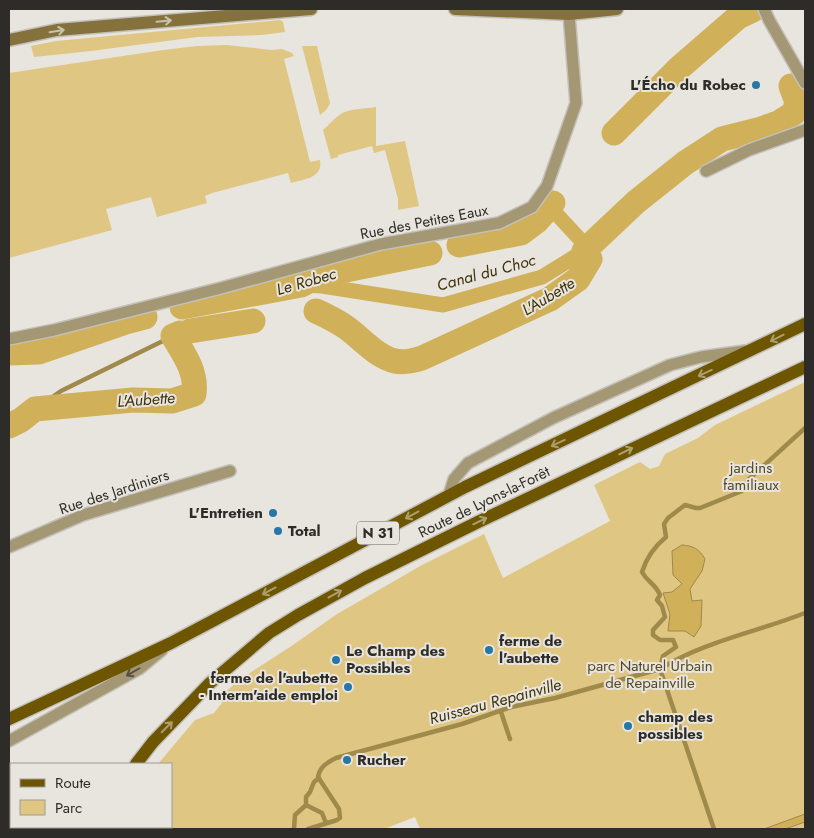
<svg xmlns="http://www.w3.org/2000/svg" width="814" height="838" viewBox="0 0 814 838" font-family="Jost,sans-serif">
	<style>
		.green { fill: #dfc682 }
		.water { fill: #d0b159; stroke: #9f894b }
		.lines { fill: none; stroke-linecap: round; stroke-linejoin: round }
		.stream { stroke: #9f894b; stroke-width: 4.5 }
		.canal { stroke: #d0b159; stroke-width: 15 }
		.river { stroke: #d0b159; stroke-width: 25 }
		.street-casing { stroke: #c3c0ba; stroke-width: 14 }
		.secondary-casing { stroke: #c3c0ba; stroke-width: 15 }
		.primary-casing { stroke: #c3c0ba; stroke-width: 15 }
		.street { stroke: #a49774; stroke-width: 11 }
		.secondary { stroke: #84713b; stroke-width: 12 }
		.primary { stroke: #6e5600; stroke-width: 12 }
		.oneway { stroke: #cac2ad }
		.oneway2 { stroke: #ab9e6f }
		.oneway3 { stroke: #575143 }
		.poi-dot { fill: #2677a8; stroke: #e8e5de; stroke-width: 2 }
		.labels { text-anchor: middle; stroke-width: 4; stroke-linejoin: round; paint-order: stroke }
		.shield { fill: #e8e5de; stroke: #65645f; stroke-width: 1 }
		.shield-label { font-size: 14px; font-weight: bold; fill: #2d2c29 }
		.poi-label { font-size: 15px; font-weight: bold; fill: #2d2c29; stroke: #e8e5de; text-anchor: start }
		.street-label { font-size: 15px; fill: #2d2c29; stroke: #e8e5de }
		.park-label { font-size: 15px; fill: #554823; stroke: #e8e5de }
		.water-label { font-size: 16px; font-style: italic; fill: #3f320b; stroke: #e8e5de }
	</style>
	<rect width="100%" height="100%" fill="#e8e5de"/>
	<!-- green -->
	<g class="green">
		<polygon points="280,20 283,22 285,32 261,35 197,37 91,51 34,57 31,46 56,41"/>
		<path d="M227,45L271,50L282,49L292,53L294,56L284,59L310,162L320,160C323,178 305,179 291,183L288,173L212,193L205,196L207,203L157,217L151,197L106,209L112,230L9,258V73L163,50L197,46Z"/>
		<polygon points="302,46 317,46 330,103 327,109 320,115"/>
		<path d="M376,107V146L405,141L419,206L398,210V199L385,150L374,153L372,146L338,155V157L331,159L323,130C329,125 334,118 341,114C350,108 366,109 376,107Z"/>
		<polygon points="805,382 805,829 420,829 415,817 384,829 104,829 106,827 171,827 171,764 158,764 195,720 214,713 222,703 220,697 239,680 293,645 337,614 422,565 484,534 503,578 610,521 594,485 640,462 650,469 659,466 665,454 698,438 715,425"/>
	</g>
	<!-- water -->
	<g class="water">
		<path d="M682,545C694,546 699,549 705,559L702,571L690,589L692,601L702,600L701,626L694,637L685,631H668L670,614L663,593L672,592L682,584L673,575L672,551Z"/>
		<polygon points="805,814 805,822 785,829 764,829"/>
	</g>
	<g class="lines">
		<!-- stream -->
		<g class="stream">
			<polyline points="35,409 61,391 173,336"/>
			<polyline points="501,712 510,739"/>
			<polyline points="306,805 322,813 326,823"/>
			<polyline points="294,829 295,815 306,805 306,797 310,792 314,782 319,778"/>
			<path d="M308,829L337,820L340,818L339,809L318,777C320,767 326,763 336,758L462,724L511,707L555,698L660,669L663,656L676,647L673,640H660L653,635V630L665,617L662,606L657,600L660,595C655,583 648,583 642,572C646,559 655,546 666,537L664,524L668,518L685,505L696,508H700L742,491L748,480L805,428"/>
			<path d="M714,829L660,669C705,641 757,632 805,613"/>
		</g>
		<!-- canal -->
		<g class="canal">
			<polyline points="550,207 588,248"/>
			<polyline points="301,285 322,286 443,305 542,277 584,251"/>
		</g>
		<!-- river -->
		<g class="river">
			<polyline points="614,133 678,69 738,17 753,10"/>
			<polyline points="459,245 521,233 537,221 553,203"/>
			<polyline points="182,307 301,285 321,275 430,253"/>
			<path d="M316,311C327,316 337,321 347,328C362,339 377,357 395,361C404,363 413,361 422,358L550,299L578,279L590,259L584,251L636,202L685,163L722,139L758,130L778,123L794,113L797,102L791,86"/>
			<polyline points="190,331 253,321"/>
			<polyline points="9,353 39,352 126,322 145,317"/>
			<path d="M9,426L21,420L35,409L133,400L172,401L194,394C197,372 184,354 173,336L180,333"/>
		</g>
		<!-- street casing -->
		<g class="street-casing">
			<g id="street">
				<polyline points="764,9 769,20 805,83"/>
				<polyline points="706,171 749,150 805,130"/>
				<polyline points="9,339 54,330 221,288 381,244 499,223 532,207 547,186 576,103 569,14"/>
				<polyline points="449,495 454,479 468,463 553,418 670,365 701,357 745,351"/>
				<polyline points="9,547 83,515 230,471"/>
				<polyline points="9,741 139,669 162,650"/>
			</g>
		</g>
		<!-- secondary casing -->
		<g class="secondary-casing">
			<g id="secondary">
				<polyline points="455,9 569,14 617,9"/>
				<polyline points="9,40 57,30 311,9"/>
				<polyline points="9,810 11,811"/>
				<polyline points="53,827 57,829"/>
			</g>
		</g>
		<!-- primary casing -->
		<g class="primary-casing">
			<g id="primary">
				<polyline points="9,719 171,643 465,487 805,324"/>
				<polyline points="136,764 153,742 210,683 269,633 298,615 365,578 478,522 805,367"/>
				<polyline points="88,829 90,827"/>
			</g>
		</g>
		<!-- street -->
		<use href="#street" class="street"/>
		<!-- secondary -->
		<use href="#secondary" class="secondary"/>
		<!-- primary -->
		<use href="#primary" class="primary"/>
	</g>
	<!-- one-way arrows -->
	<defs><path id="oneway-shaft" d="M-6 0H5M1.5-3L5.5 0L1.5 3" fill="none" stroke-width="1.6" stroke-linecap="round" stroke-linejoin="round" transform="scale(1.25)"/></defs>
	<g class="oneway">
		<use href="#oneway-shaft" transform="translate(164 21) rotate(-5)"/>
		<use href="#oneway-shaft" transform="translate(57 31) rotate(-9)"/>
	</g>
	<g class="oneway2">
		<use href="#oneway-shaft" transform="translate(777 338) rotate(153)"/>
		<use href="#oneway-shaft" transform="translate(705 373) rotate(155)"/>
		<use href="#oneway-shaft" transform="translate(558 443) rotate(155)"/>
		<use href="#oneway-shaft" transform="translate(626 451) rotate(-26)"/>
		<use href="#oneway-shaft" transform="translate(412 515) rotate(152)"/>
		<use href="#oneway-shaft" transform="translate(480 521) rotate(-26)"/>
		<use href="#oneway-shaft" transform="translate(269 591) rotate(152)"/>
		<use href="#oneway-shaft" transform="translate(335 594) rotate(-29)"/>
		<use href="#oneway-shaft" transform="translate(167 727) rotate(-45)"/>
	</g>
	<use class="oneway3" href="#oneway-shaft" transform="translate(133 672) rotate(150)"/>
	<!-- markers -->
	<g class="poi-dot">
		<circle cx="756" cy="85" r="5"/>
		<circle cx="273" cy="513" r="5"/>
		<circle cx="278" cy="531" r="5"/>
		<circle cx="489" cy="650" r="5"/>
		<circle cx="336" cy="660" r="5"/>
		<circle cx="348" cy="687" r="5"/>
		<circle cx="628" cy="726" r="5"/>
		<circle cx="347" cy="760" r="5"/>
	</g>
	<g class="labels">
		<!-- shield labels -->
		<rect class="shield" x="357" y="521.5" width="42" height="23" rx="4"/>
		<g class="shield-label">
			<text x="378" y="538">N 31</text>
		</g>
		<!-- poi labels -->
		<g class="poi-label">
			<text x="746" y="90" text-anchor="end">L'Écho du Robec</text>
			<text x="263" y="518" text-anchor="end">L'Entretien</text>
			<text x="288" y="536">Total</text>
			<text x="499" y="646">ferme de<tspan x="499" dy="17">l'aubette</tspan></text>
			<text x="346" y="656">Le Champ des<tspan x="346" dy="17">Possibles</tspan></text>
			<text x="338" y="683" text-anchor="end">ferme de l'aubette<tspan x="338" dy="17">- Interm'aide emploi</tspan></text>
			<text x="638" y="722">champ des<tspan x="638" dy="17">possibles</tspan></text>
			<text x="357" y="765">Rucher</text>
		</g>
		<!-- street labels -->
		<g class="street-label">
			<text transform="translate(424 222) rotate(-11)" y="5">Rue des Petites Eaux</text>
			<text transform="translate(114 492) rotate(-18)" y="5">Rue des Jardiniers</text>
			<text transform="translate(484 502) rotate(-26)" y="5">Route de Lyons-la-Forêt</text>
		</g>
		<!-- park labels -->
		<g class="park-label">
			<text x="751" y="473">jardins<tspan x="751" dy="17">familiaux</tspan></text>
			<text x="650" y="671">parc Naturel Urbain<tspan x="650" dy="17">de Repainville</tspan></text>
		</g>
		<!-- water labels -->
		<g class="water-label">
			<text transform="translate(486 272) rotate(-15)" y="6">Canal du Choc</text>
			<text transform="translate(306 281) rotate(-16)" y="6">Le Robec</text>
			<text transform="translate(548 296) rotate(-31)" y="6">L'Aubette</text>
			<text transform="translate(146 399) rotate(-4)" y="6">L'Aubette</text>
			<text transform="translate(495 701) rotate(-15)" y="6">Ruisseau Repainville</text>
		</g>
	</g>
	<!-- border -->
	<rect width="814" height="838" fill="none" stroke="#2d2c29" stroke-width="20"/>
	<!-- legend -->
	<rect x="10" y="763" width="162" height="65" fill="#e8e5de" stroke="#9d9b96"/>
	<rect x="20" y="779" width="25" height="8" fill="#6e5600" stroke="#9d9b96"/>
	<text x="55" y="788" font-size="15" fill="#2d2c29">Route</text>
	<rect x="20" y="800" width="25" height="15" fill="#dfc682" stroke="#9d9b96"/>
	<text x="55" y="813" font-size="15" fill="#2d2c29">Parc</text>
</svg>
